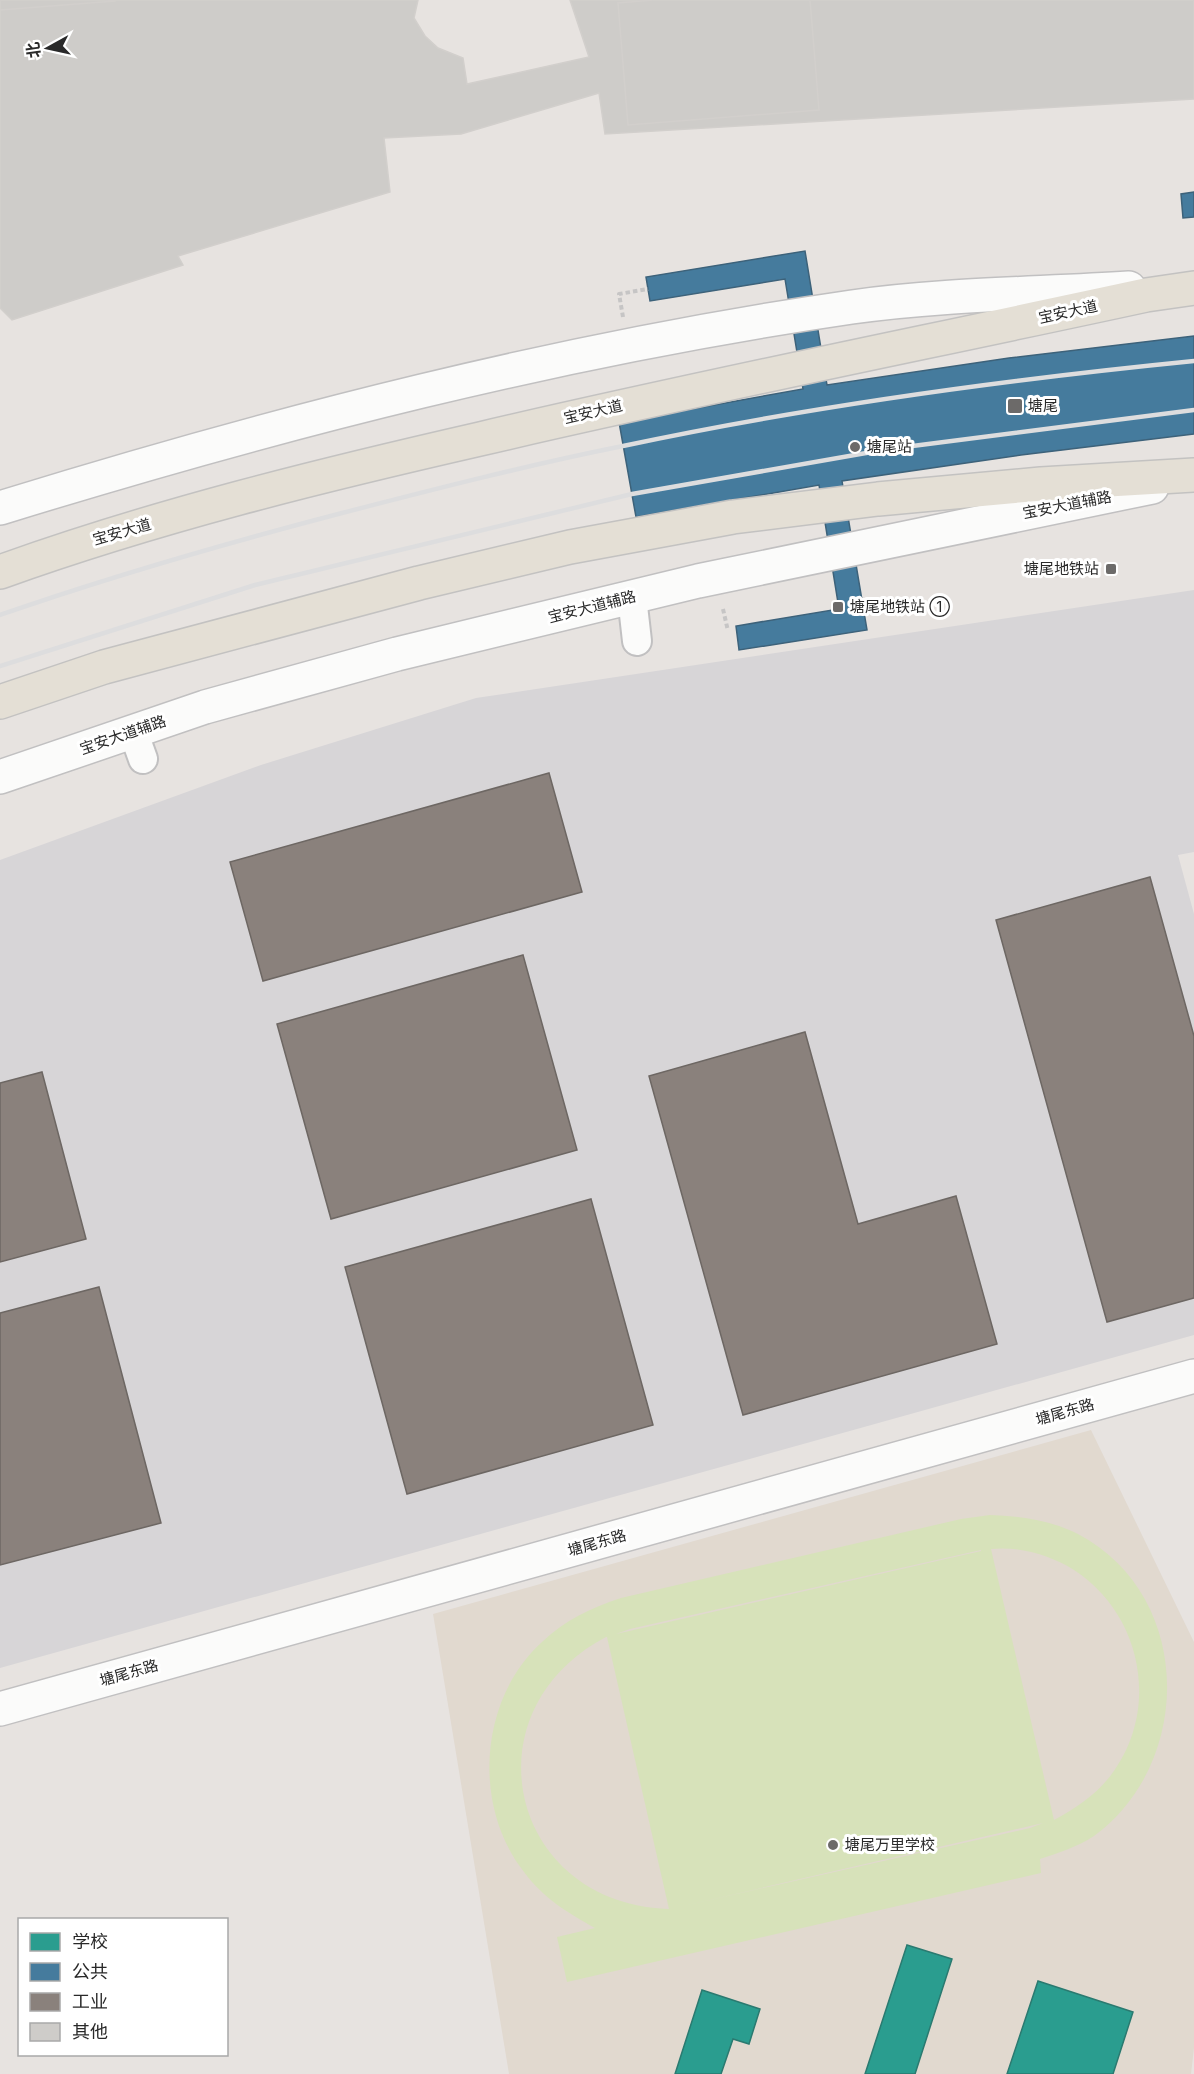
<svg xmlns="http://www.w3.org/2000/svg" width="1194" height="2074" viewBox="0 0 1194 2074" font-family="Inter,'Noto Sans SC',sans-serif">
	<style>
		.industrial { fill: #d7d5d7 }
		.education { fill: #e1d9cf }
		.pitch { fill: #d7e2ba; fill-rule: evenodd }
		.schools { fill: #2a9d8f; stroke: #2a7a70; stroke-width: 1.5 }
		.public { fill: #457b9d; stroke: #3d627a; stroke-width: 1.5 }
		.industry { fill: #8a817c; stroke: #6d6763; stroke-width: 1.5 }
		.building { fill: #ceccc9; stroke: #d2cfcc; stroke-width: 1.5 }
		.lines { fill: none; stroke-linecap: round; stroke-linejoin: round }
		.minor-casing { stroke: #c1c0c1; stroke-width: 32 }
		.tertiary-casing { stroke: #c1c0c1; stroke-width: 36 }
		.secondary-casing { stroke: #c1c0c1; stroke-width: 36 }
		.primary-casing { stroke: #c3c2c1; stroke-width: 36 }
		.path { stroke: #c6c5c5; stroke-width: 4; stroke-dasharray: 4.5 3; stroke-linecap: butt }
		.minor { stroke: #fbfbfa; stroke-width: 28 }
		.tertiary { stroke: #fbfbfa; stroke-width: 33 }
		.secondary { stroke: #fbfbfa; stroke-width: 33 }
		.primary { stroke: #e4dfd5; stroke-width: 33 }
		.rail { stroke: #ddddde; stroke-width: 4.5 }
		.poi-dot { fill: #6c6a69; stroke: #fff; stroke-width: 2 }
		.labels { text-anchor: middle; stroke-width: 6; stroke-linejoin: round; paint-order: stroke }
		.street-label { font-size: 15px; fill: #292929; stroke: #fff }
		.poi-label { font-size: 15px; fill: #292929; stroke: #fff; text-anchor: start }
	</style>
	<rect width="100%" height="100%" fill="#e7e3e0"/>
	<!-- industrial -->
	<polygon class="industrial" points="1194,590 1194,852 1178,855 1194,914 1194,1335 0,1668 0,860 261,765 476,698"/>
	<!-- education -->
	<polygon class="education" points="1091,1430 1194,1642 1194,2048 1191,2074 509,2074 433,1614"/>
	<!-- pitch -->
	<path class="pitch" d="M990,1515C1020,1516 1050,1520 1078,1534C1194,1595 1194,1763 1094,1836C1077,1847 1058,1853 1040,1859L1041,1873L567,1982L557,1937L595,1928C568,1913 543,1898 524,1872C472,1806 479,1699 542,1642C565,1620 591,1608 621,1598L961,1519ZM991,1549C1019,1546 1050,1555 1074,1570C1142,1614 1161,1709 1111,1775C1096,1795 1076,1808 1054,1820ZM981,1550V1551L616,1634L630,1629ZM606,1637H607L669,1909C509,1904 465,1711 606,1637ZM1043,1823L1030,1828L679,1907Z"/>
	<!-- schools -->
	<g class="schools">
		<polygon points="907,1945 952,1959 915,2074 865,2074"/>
		<polygon points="1038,1981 1133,2012 1113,2074 1007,2074"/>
		<polygon points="702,1990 760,2009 749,2044 733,2039 721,2074 675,2074"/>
	</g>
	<!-- public -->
	<g class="public">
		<polygon points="1194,192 1194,217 1183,218 1181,194"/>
		<polygon points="805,251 827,385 1009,358 1194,336 1194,434 1021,455 842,481 867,630 739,650 736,626 839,609 819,485 636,517 619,422 803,389 785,279 650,301 646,277"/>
	</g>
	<!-- industry -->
	<g class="industry">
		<polygon points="549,773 582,892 263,981 230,862"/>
		<polygon points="1150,877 1194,1036 1194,1298 1107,1322 996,920"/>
		<polygon points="523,955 577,1150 331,1219 277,1024"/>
		<polygon points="805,1032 858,1224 956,1196 997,1344 743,1415 649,1076"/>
		<polygon points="42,1072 86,1239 0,1262 0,1083"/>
		<polygon points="591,1199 653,1425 407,1494 345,1267"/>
		<polygon points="99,1287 161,1523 0,1565 0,1313"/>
	</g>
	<!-- building -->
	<g class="building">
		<polygon points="0,0 418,0 414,18 425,36 438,48 463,58 467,84 589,57 570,0 1194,0 1194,99 605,134 599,93 461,134 384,138 390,192 178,256 183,265 12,320 0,308"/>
		<polygon points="0,0 115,0 115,1 0,10"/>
		<polygon points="653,0 810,0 819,110 628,125 618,3"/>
	</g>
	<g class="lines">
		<!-- minor casing -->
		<g class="minor-casing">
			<g id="minor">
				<polyline points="632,597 637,641"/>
				<polyline points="133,731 143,759"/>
			</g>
		</g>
		<!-- tertiary casing -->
		<g class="tertiary-casing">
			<polyline id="tertiary" points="0,1709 1194,1376"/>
		</g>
		<!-- secondary casing -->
		<g class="secondary-casing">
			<g id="secondary">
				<path d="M0,508C278,422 563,349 852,307C943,294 1037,294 1129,288"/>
				<polyline points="0,777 205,707 397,654 698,581 1152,487"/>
			</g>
		</g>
		<!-- primary casing -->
		<g class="primary-casing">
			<g id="primary">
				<path d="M0,572C156,516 318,476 480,439C701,387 924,343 1146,295L1194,288"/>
				<polyline points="0,702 104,667 419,583 570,547 733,517 878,499 1041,484 1194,475"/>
			</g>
		</g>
		<!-- path -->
		<g class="path">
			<polyline points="623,317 619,294 648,289"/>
			<polyline points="723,609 728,631"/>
		</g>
		<!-- minor -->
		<use href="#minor" class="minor"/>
		<!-- tertiary -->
		<use href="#tertiary" class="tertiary"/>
		<!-- secondary -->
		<use href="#secondary" class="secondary"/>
		<!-- primary -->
		<use href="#primary" class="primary"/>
		<!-- rail -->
		<g class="rail">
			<path d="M0,615C112,576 227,543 342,513C435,489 528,465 623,446C811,406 1003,380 1194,361"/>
			<polyline points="0,666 255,585 632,494 889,449 1194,410"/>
		</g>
	</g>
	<!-- markers -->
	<g class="poi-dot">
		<rect x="1007" y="398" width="16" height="16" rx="3"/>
		<circle cx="855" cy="447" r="6"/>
		<rect x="1105" y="563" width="12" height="12" rx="3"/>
		<rect x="832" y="601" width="12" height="12" rx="3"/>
		<circle cx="833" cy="1845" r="6"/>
	</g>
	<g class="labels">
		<!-- street labels -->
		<g class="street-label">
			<text transform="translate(1068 312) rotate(-12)" y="5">宝安大道</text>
			<text transform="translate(593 412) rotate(-13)" y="5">宝安大道</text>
			<text transform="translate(1067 505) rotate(-11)" y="5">宝安大道辅路</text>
			<text transform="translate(122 532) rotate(-16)" y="5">宝安大道</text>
			<text transform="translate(592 607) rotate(-14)" y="5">宝安大道辅路</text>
			<text transform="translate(123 735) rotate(-19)" y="5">宝安大道辅路</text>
			<text transform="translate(1065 1412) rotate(-16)" y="5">塘尾东路</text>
			<text transform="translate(597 1543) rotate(-16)" y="5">塘尾东路</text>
			<text transform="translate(129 1673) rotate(-16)" y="5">塘尾东路</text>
		</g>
		<!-- poi labels -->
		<g class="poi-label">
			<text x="1028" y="411">塘尾</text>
			<text x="867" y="452">塘尾站</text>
			<text x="1099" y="574" text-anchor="end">塘尾地铁站</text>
			<text x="850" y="612">塘尾地铁站 ①</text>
			<text x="845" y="1850">塘尾万里学校</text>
		</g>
	</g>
	<!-- legend -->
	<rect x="18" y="1918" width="210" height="138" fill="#ffffff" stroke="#a9a9a9" stroke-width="1.5"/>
	<rect x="30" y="1933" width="30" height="18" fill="#2a9d8f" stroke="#a9a9a9" stroke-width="1.5"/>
	<text x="72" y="1948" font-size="18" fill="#292929">学校</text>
	<rect x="30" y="1963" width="30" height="18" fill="#457b9d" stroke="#a9a9a9" stroke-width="1.5"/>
	<text x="72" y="1978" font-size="18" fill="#292929">公共</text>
	<rect x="30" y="1993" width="30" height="18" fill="#8a817c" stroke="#a9a9a9" stroke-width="1.5"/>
	<text x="72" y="2008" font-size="18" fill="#292929">工业</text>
	<rect x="30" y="2023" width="30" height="18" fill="#ceccc9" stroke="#a9a9a9" stroke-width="1.5"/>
	<text x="72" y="2038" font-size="18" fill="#292929">其他</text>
	<!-- north arrow -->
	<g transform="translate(48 48) rotate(262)" stroke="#ffffff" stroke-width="4.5" paint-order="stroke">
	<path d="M0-4.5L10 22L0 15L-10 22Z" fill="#292929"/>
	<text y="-9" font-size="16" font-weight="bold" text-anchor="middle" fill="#292929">北</text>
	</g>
</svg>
